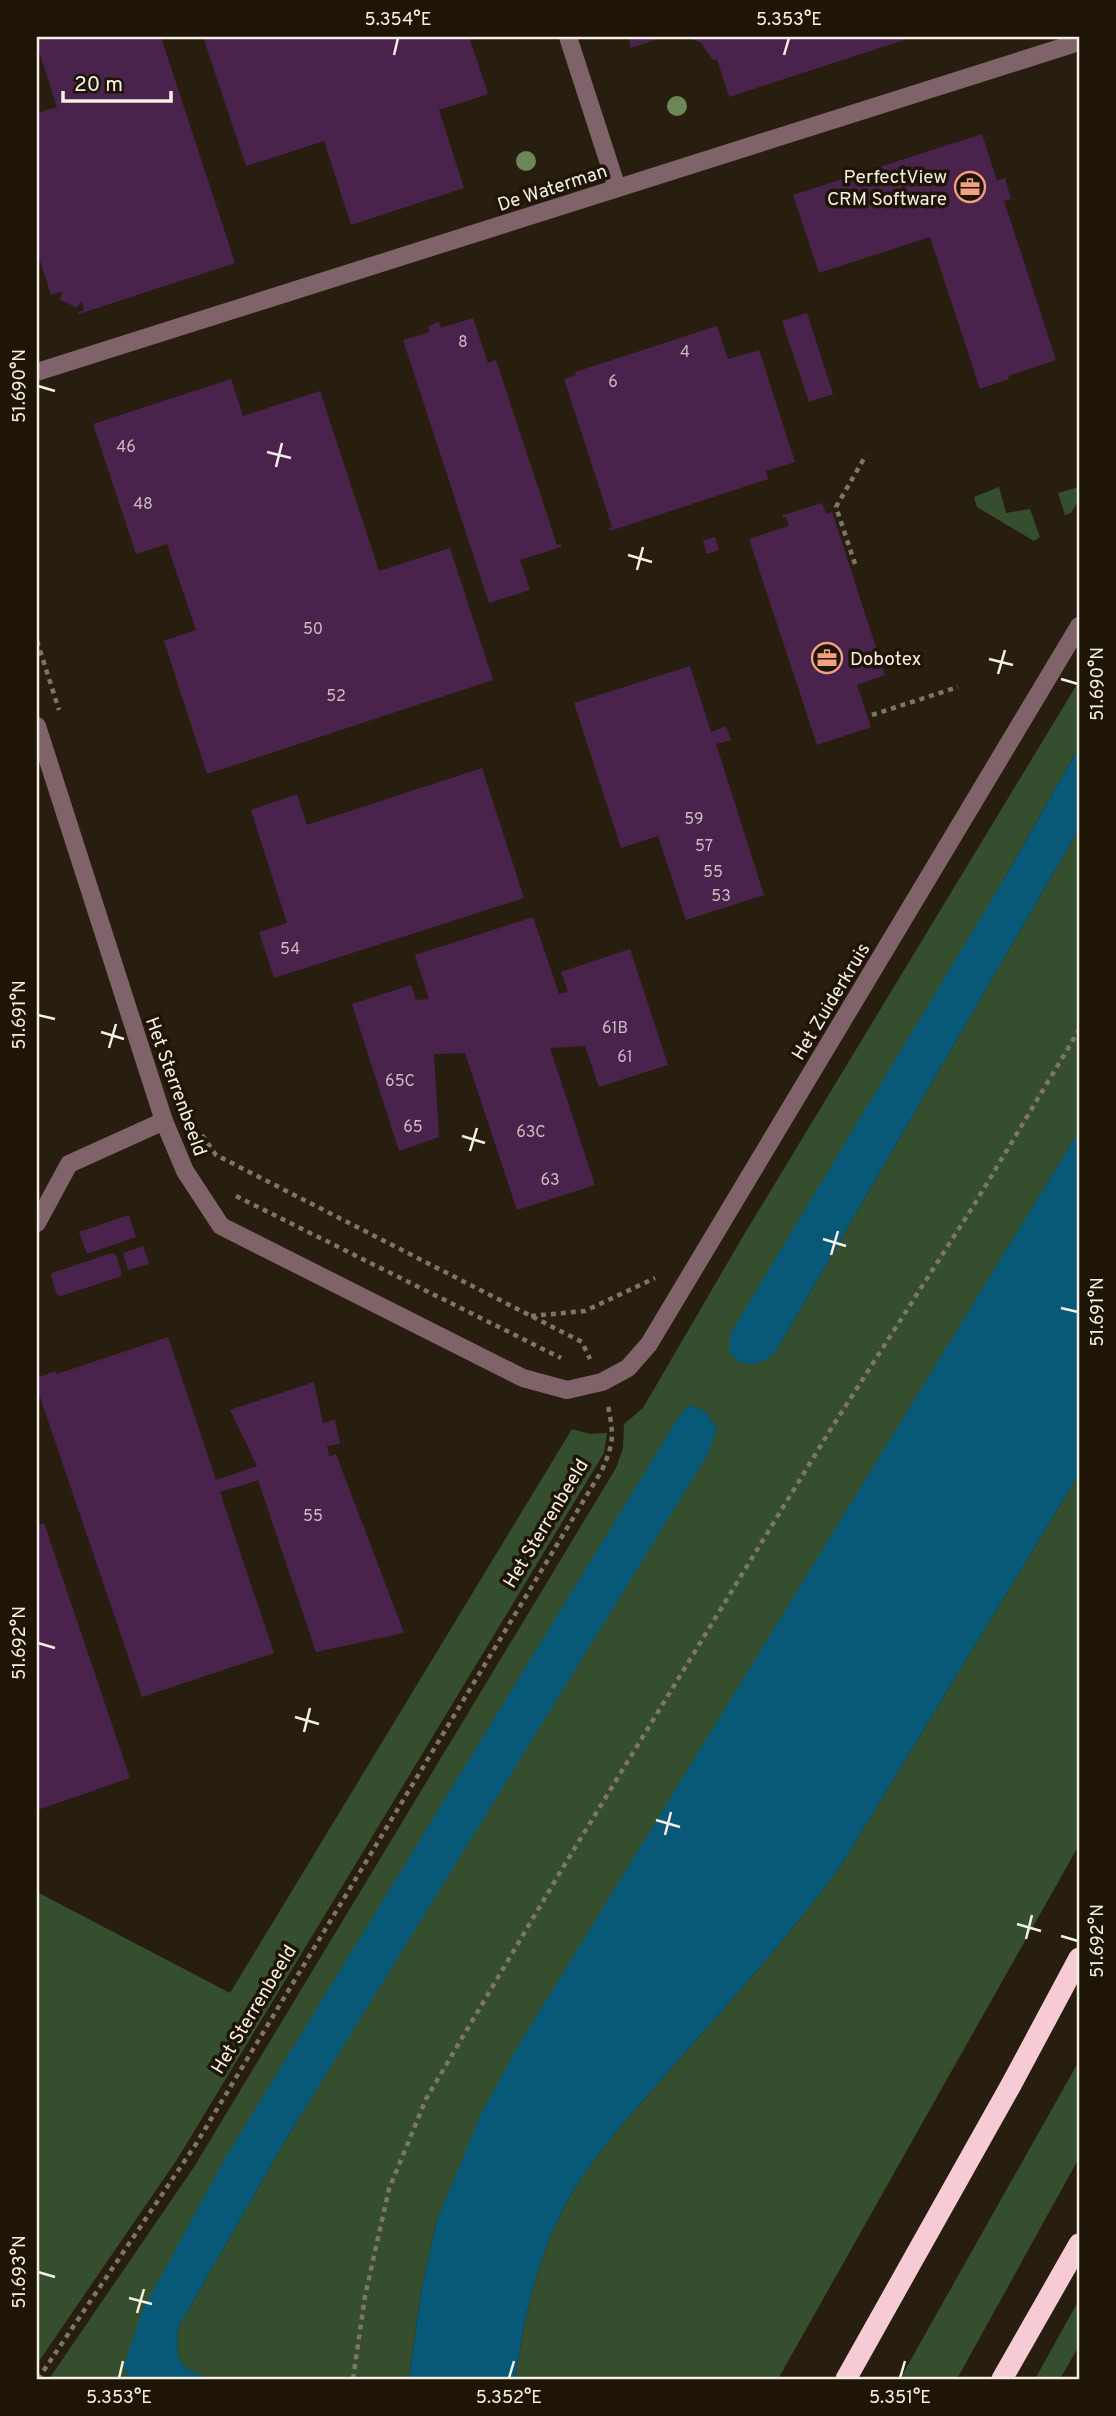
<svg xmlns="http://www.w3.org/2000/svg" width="1116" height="2416" viewBox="0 0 1116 2416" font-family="Overpass,sans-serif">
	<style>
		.green { fill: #354e2d }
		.water { fill: #085877 }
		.building { fill: #49234c }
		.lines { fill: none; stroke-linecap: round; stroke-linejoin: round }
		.path { stroke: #7e7569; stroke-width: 4.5; stroke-dasharray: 5 5; stroke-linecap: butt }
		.minor { stroke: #80636a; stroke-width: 18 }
		.highway { stroke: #f6cbd5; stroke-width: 21 }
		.tree { fill: #6c8658 }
		.ticks { fill: none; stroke: #f6efe6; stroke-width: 2.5 }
		.labels { text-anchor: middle; stroke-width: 7; stroke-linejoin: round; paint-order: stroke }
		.number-label { font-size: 16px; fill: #cbbcc0 }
		.poi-label { font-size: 19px; fill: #f6efe6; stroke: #1e1507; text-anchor: end }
		.street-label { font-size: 19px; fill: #f6efe6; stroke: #1e1507 }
		.neatline { fill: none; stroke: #f6efe6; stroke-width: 2.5 }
		.ticks-label { font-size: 18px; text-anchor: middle; fill: #f6efe6 }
	</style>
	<rect width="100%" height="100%" fill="#281e10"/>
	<!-- green -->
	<g class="green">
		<polygon points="999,487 1006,513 1030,509 1040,537 1034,541 977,507 974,497"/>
		<polygon points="1079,487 1079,500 1071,513 1065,515 1058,493"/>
		<path d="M1079,681V747L1004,879L775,1353L1079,829V1131L735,1695L459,2169L437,2220L422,2286L409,2379H209C177,2364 176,2365 178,2328L285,2141L717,1428L704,1410L688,1405L128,2376L137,2379H49L194,2167L616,1468L623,1448L624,1424L643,1408L742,1238Z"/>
		<polygon points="572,1429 590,1434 607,1433 604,1453 178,2158 37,2364 37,1892 230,1993"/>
		<path d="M1079,1474V1845L778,2379H515C524,2322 534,2268 560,2216C586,2162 629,2117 668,2072C727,2004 789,1938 842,1864Z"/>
		<polygon points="1079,2061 1079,2158 957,2379 900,2379"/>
		<polygon points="1079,2300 1079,2346 1060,2379 1035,2379"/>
	</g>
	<!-- water -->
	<g class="water">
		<polygon points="1079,747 1079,829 775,1353 758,1364 740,1363 729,1352 730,1334 1004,879"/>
		<path d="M1079,1131V1474L842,1864C789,1938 727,2004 668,2072C629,2117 586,2162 560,2216C534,2268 524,2322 515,2379H409L422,2286L437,2220L482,2112L514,2053Z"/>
		<path d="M688,1405L704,1410L717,1428L708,1454L285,2141L178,2328C176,2365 177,2364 209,2379H137L128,2376L124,2365L143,2309L224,2160L675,1423Z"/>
	</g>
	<!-- building -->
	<g class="building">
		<polygon points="37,37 161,37 235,263 79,314 78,312 84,310 82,303 80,302 77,308 59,299 63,293 60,292 51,295 37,251 37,113 57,107 37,45"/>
		<polygon points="203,37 469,37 488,94 439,110 464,188 351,225 324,141 246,166"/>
		<polygon points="628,37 664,37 631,48"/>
		<polygon points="687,37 913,37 729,97 717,59 713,60 701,43"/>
		<polygon points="982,134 997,181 1005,178 1011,199 1004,201 1056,360 1008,376 1009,379 980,389 930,237 819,273 793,195"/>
		<polygon points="807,313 833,394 809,402 782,321"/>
		<polygon points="473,318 488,363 496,360 557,545 561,544 561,547 520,560 530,590 489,603 403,340 430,332 428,326 439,322 441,328"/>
		<polygon points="717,326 728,359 759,350 795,462 766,471 768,479 610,531 609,528 612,527 564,379 576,375 575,372"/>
		<polygon points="231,379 243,416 320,391 379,571 450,548 493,680 207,774 164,641 196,630 167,544 136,554 93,424"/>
		<polygon points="822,503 826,514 832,512 885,675 857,685 871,727 817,745 749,539 789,526 786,517 783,518 783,515"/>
		<polygon points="715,537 719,550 707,554 703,541"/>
		<polygon points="690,666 711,732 726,726 731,740 716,744 764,895 686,920 658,836 621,848 574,703"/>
		<polygon points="482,768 524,898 274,978 259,932 287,923 251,810 297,794 307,825"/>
		<polygon points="533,917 559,994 568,992 561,972 630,949 668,1065 599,1087 585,1046 550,1048 595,1185 517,1210 465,1053 434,1054 439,1137 399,1151 352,1004 411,985 416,1000 429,999 415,955"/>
		<polygon points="129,1215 136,1237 87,1254 79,1232"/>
		<polygon points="143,1246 149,1264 128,1270 123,1253"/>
		<polygon points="112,1253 116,1255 122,1274 119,1277 61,1296 57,1295 51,1276 52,1273"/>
		<polygon points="168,1337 216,1480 257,1466 230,1410 314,1382 323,1423 335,1420 340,1444 327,1446 329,1456 336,1454 404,1633 316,1652 258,1480 220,1492 274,1653 142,1697 37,1388 37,1378 55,1371 57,1374"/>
		<polygon points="44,1523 130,1778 37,1810 37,1525"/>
	</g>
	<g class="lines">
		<!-- path -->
		<g class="path">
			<polyline points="855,564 836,507 866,455"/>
			<polyline points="37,641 59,710"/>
			<polyline points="872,715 958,687"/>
			<polyline points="202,1135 216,1155 582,1342 590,1359"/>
			<polyline points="236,1196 561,1358"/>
			<polyline points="531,1316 585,1311 655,1278"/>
			<path d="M38,2379L196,2144L602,1470C614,1443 614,1435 608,1406"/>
			<polyline points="353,2379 365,2296 389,2189 426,2099 565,1864 829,1432 974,1205 1079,1030"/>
		</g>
		<!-- minor -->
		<g class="minor">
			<polyline points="568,37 617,188"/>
			<polyline points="37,372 1079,42"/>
			<polyline points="37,726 164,1121 185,1171 221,1226 523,1378 567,1390 602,1382 628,1368 649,1344 1079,626"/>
			<polyline points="37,1223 69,1164 164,1121"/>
		</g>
		<!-- highway -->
		<g class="highway">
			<polyline points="846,2379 1011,2085 1079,1958"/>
			<polyline points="1002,2379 1079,2244"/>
		</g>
	</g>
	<!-- trees -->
	<g class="tree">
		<circle cx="677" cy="106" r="10"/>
		<circle cx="526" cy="161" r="10"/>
	</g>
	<!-- ticks -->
	<path class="ticks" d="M394,55L398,38M784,55L789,38M38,386L55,391M267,452L291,458M276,467L282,443M628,555L652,562M637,570L643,547M989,659L1013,665M998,674L1005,650M1061,679L1078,684M38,1015L55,1019M101,1032L124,1039M109,1048L116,1024M462,1136L485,1143M470,1151L477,1128M823,1239L846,1246M831,1255L838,1231M1061,1308L1078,1312M38,1643L55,1648M295,1717L319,1724M304,1732L310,1708M656,1820L680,1827M665,1835L671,1812M1017,1924L1041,1931M1061,1936L1078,1941M1026,1939L1032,1915M38,2272L55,2277M129,2298L152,2304M137,2313L144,2289M119,2378L123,2361M509,2378L514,2361M900,2378L905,2361"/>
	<!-- icons -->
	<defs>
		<g id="office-ring" transform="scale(1.575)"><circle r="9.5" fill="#1e1507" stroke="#f39f82" stroke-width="1.5"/><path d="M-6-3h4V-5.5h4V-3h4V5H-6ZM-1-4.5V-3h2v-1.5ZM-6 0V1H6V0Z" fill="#f39f82"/></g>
	</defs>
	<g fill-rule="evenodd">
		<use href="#office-ring" x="970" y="187"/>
		<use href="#office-ring" x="827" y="658"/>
	</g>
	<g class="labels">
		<!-- number labels -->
		<g class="number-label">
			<text x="463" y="347">8</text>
			<text x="685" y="357">4</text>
			<text x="613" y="387">6</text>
			<text x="126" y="452">46</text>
			<text x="143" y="509">48</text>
			<text x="313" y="634">50</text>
			<text x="336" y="701">52</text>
			<text x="694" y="824">59</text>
			<text x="704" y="851">57</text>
			<text x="713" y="877">55</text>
			<text x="721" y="901">53</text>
			<text x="290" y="954">54</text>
			<text x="615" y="1033">61B</text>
			<text x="625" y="1062">61</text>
			<text x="400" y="1086">65C</text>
			<text x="413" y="1132">65</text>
			<text x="531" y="1137">63C</text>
			<text x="550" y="1185">63</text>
			<text x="313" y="1521">55</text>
		</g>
		<!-- poi labels -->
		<g class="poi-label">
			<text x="947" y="183">PerfectView<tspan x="947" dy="22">CRM Software</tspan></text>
			<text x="850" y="665" text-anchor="start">Dobotex</text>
		</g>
		<!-- street labels -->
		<g class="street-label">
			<text transform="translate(552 187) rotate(-18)" y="7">De Waterman</text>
			<text transform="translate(830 1001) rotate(-59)" y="7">Het Zuiderkruis</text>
			<text transform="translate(177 1086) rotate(70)" y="7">Het Sterrenbeeld</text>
			<text transform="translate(545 1523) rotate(-59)" y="7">Het Sterrenbeeld</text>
			<text transform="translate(253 2009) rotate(-59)" y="7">Het Sterrenbeeld</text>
		</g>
	</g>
	<!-- border -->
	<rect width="1116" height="2416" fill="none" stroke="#1e1507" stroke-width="77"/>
	<!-- scale -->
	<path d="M63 91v10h108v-10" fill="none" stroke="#f6efe6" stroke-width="3.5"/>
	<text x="74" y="91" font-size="21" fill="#f6efe6" stroke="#1e1507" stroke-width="5" paint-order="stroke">20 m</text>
	<rect x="38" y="38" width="1040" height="2340" class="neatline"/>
	<g class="ticks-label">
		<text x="398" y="25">5.354°E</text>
		<text x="789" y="25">5.353°E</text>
		<text transform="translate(19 386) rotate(-90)" y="6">51.690°N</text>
		<text transform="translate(1097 684) rotate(-90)" y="6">51.690°N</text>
		<text transform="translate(19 1015) rotate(-90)" y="6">51.691°N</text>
		<text transform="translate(1097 1312) rotate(-90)" y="6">51.691°N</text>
		<text transform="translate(19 1643) rotate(-90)" y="6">51.692°N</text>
		<text transform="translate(1097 1941) rotate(-90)" y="6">51.692°N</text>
		<text transform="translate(19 2272) rotate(-90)" y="6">51.693°N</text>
		<text x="119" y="2403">5.353°E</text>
		<text x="509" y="2403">5.352°E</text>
		<text x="900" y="2403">5.351°E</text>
	</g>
</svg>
